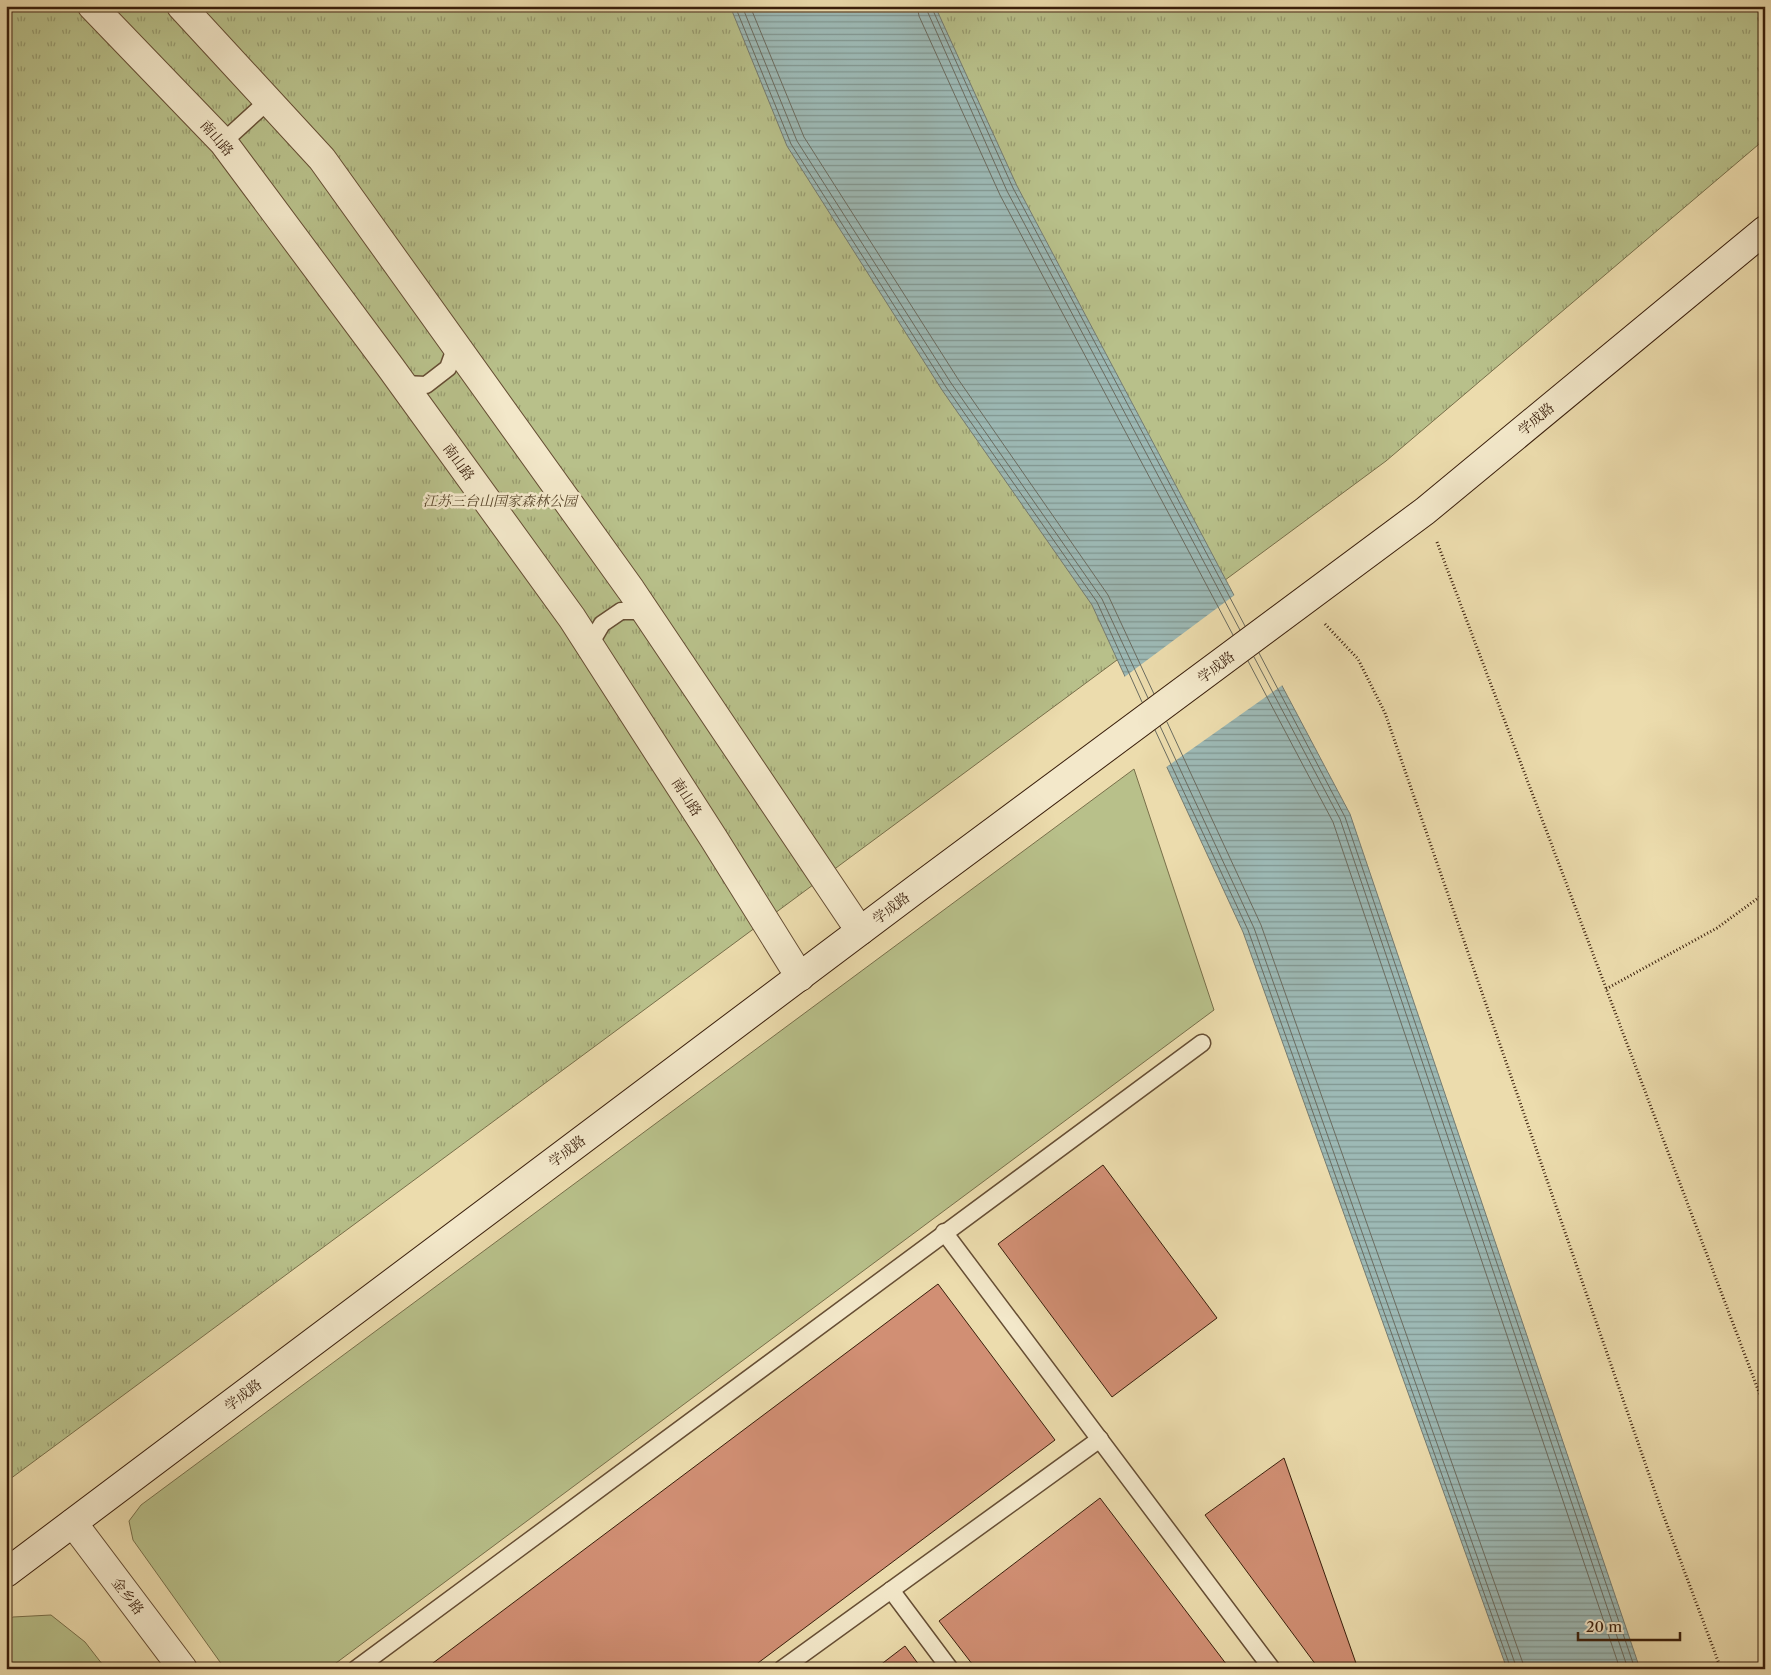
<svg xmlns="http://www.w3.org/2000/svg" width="1771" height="1675" viewBox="0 0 1771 1675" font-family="'Libre Caslon Text','Noto Serif SC',serif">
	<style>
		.grass { fill: #b8c08a; stroke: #786f4a }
		.park { fill: url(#park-tufts); stroke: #786f4a }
		.water { fill: url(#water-rules); stroke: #757b71 }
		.pier { fill: #ecdcad }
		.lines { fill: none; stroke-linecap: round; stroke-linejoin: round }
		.shore { stroke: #6b6c60; stroke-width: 1 }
		.building { fill: #d18f74; stroke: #391e0b }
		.lane-casing { stroke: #664e34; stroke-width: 19 }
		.street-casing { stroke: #664e34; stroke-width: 30 }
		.secondary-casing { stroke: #391e0b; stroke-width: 30 }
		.path { stroke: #391e0b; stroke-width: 3; stroke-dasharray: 1 2.5; stroke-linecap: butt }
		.lane { stroke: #f3e8ca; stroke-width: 16 }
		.street { stroke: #f3e8ca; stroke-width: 28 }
		.secondary { stroke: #f3e8ca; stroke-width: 28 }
		.labels { text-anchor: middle; stroke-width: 5; stroke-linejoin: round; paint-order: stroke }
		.street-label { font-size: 14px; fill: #391e0b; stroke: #f3e8ca }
		.park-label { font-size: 14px; font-style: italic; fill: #59462b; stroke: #f3e8ca }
	</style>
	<defs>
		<pattern id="park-tufts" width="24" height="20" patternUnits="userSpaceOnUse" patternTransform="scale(1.25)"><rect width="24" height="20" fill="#b8c08a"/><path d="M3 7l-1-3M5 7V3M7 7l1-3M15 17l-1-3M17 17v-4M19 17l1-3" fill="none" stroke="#979b6f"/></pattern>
		<pattern id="water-rules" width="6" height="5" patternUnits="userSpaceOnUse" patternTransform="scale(1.25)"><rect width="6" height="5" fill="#9db9b5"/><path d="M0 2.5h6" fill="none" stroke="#819691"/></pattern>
	</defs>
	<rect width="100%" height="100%" fill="#ecdcad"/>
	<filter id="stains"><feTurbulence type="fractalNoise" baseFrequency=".004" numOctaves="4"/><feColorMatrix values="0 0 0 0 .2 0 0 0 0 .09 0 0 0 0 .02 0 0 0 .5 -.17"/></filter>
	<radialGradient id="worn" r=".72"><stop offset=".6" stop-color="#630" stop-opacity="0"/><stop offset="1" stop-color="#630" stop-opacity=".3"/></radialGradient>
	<!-- grass -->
	<g class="grass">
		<polygon points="1134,769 1214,1010 328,1669 225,1669 133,1540 129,1521 141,1505"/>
		<polygon points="51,1615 85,1642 106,1669 6,1669 6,1622 13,1617"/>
	</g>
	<!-- park -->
	<polygon class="park" points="6,6 1765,6 1765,139 1386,461 6,1482"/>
	<!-- water -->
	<polygon class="water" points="730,6 935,6 1017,186 1350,814 1640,1669 1507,1669 1243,932 1092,605 942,390 787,146"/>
	<!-- pier -->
	<polygon class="pier" points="1236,594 1284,684 1165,768 1123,678"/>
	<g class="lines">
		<!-- shore -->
		<g class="shore">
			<polyline points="735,6 791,144 946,387 1097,602 1142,702"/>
			<polyline points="742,6 797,141 951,383 1102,599 1148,698"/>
			<polyline points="750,6 804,137 958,379 1108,595 1154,694"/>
			<polyline points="917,6 919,16 1000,195 1233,635"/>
			<polyline points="925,6 1007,191 1240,630"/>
			<polyline points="931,6 1013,188 1245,626"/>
			<polyline points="1259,653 1345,817 1635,1669"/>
			<polyline points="1254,657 1340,819 1628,1669"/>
			<polyline points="1248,661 1333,822 1620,1669"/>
			<polyline points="1167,722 1261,925 1525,1669"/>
			<polyline points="1160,726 1254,928 1517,1669"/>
			<polyline points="1155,730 1248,930 1511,1669"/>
		</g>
	</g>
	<!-- building -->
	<g class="building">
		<polygon points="1103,1165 1217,1318 1112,1397 998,1244"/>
		<polygon points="938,1284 1055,1440 750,1669 425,1669"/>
		<polygon points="1284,1458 1358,1669 1319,1669 1205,1515"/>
		<polygon points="1100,1498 1230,1669 976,1669 939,1621"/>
		<polygon points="905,1646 922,1669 875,1669"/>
	</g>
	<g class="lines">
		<!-- lane casing -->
		<g class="lane-casing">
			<g id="lane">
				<polyline points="223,142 268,101"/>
				<polyline points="403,384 426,385 448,368 456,346"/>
				<polyline points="589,646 602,624 621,611 645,611"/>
				<polyline points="944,1232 1272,1669"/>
				<polyline points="891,1590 950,1669"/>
				<polyline points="356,1669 1202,1043"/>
				<polyline points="782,1669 1100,1439"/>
			</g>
		</g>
		<!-- street casing -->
		<g class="street-casing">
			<g id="street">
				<polyline points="92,6 223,142 391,368 572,618 714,839 800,977"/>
				<polyline points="181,6 322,159 631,590 860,931"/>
				<polyline points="73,1523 183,1669"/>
			</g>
		</g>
		<!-- secondary casing -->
		<g class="secondary-casing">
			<polyline id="secondary" points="6,1573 916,889 1425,511 1765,230"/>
		</g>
		<!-- path -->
		<g class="path">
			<polyline points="1437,542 1765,1408"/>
			<polyline points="1325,624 1358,659 1385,713 1660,1506 1721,1669"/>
			<polyline points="1606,989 1717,928 1765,893"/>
		</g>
		<!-- lane -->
		<use href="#lane" class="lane"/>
		<!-- street -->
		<use href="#street" class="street"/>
		<!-- secondary -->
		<use href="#secondary" class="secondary"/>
	</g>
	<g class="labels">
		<!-- street labels -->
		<g class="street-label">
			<text transform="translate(217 138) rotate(49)" y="5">南山路</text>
			<text transform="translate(1536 419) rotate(-40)" y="5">学成路</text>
			<text transform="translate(459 462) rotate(54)" y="5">南山路</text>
			<text transform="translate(1216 667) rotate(-37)" y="5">学成路</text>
			<text transform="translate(687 797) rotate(57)" y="5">南山路</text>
			<text transform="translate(891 908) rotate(-37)" y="5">学成路</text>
			<text transform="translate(567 1151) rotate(-37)" y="5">学成路</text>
			<text transform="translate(243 1395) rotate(-37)" y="5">学成路</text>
			<text transform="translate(128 1596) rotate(53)" y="5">金乡路</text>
		</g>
		<!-- park labels -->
		<g class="park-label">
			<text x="500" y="506">江苏三台山国家森林公园</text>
		</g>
	</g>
	<!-- margin -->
	<rect width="1771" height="1675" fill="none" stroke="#ecdcad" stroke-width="25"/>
	<rect x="8" y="8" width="1756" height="1660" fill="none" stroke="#391e0b" stroke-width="2.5"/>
	<rect x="12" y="12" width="1746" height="1650" fill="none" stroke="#391e0b"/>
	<!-- scale -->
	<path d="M1578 1632v8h102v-8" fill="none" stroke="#391e0b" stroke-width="2.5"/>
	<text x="1586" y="1632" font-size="15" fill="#391e0b" stroke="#f3e8ca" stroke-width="4" paint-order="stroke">20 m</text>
	<rect width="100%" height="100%" filter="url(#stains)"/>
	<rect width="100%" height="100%" fill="url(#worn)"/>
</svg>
